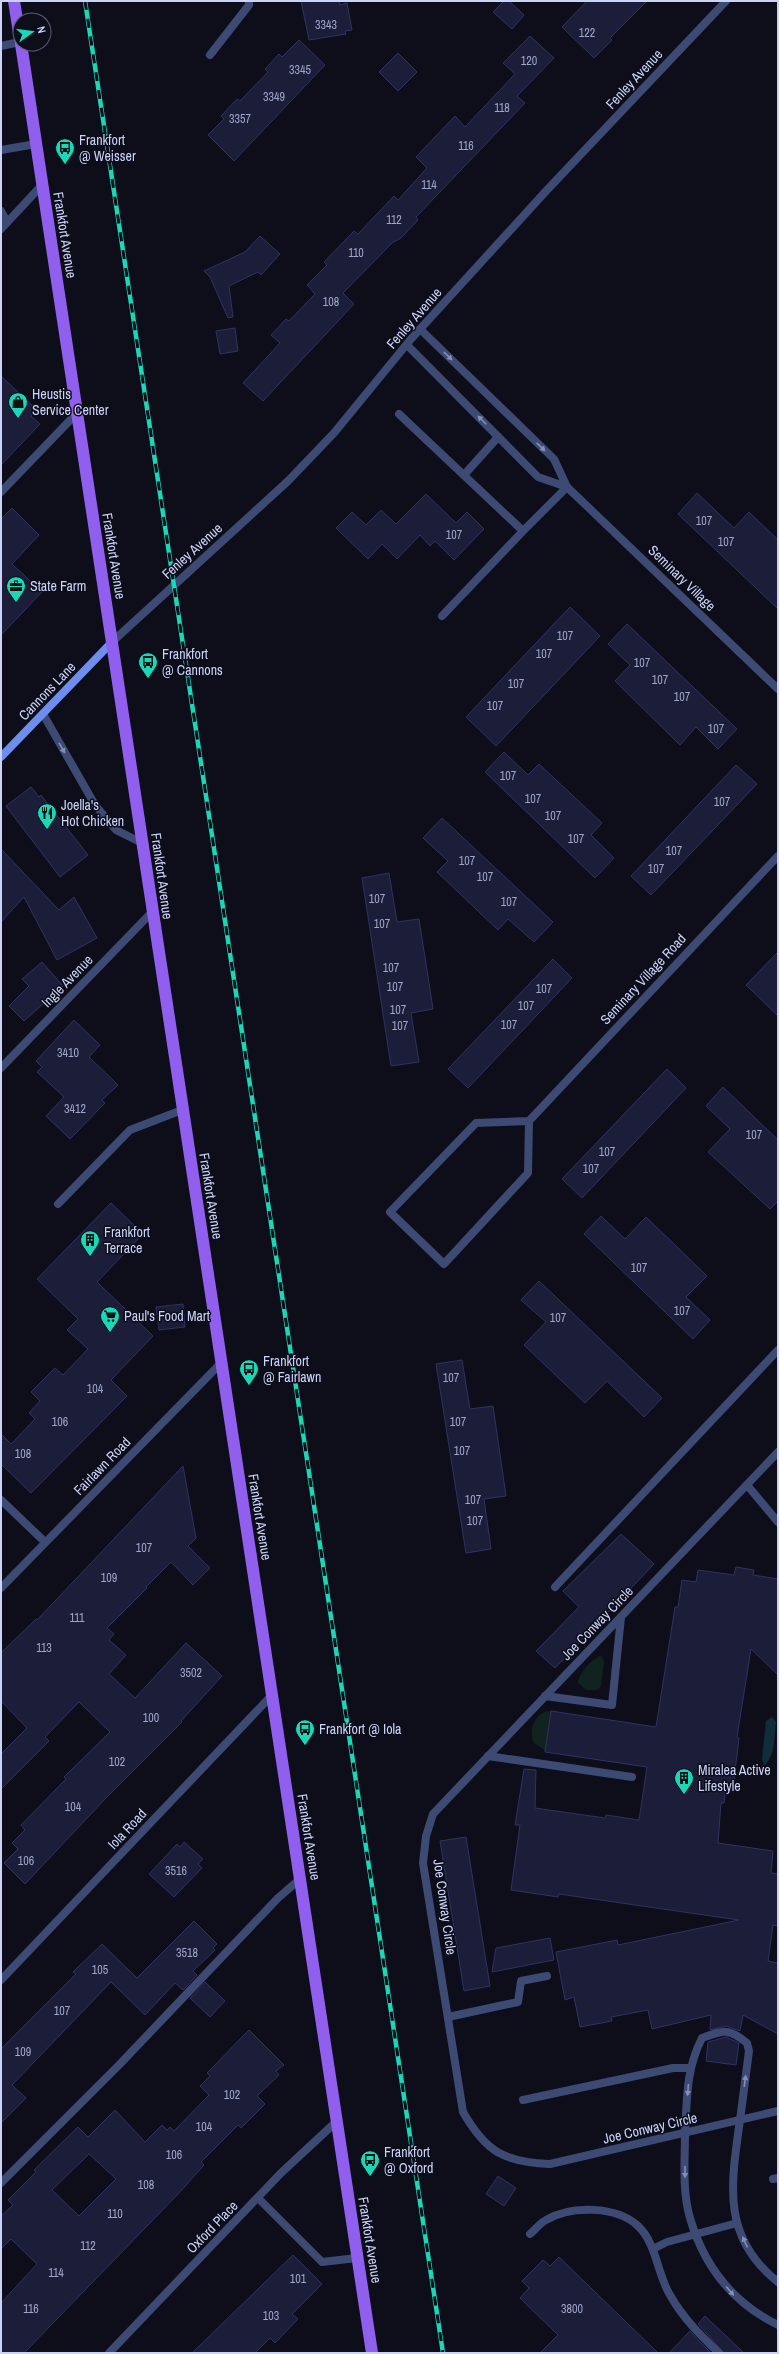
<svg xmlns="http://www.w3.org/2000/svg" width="779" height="2354" viewBox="0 0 779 2354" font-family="'Archivo Narrow',sans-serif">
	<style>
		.green { fill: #11231e }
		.water { fill: #112c3a }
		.building { fill: #1b1d39; stroke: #303362; fill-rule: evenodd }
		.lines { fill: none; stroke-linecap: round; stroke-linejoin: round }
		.service { stroke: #3d4a74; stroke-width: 8 }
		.minor { stroke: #3d4a74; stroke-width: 8 }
		.secondary { stroke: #6d8eee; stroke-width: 8 }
		.primary { stroke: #915fed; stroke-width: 12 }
		.rail-casing { stroke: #19d8b7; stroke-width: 4.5 }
		.rail { stroke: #0d0e1a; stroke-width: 3; stroke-dasharray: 9; stroke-linecap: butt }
		.oneway { fill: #848eb6 }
		.labels { text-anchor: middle; stroke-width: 3; stroke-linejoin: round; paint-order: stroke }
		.number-label { font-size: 12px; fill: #a0a6c9 }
		.street-label { font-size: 14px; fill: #ccd3f9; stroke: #0d0e1a }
		.poi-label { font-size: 14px; fill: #ccd3f9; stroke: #0d0e1a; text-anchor: start }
	</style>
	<rect width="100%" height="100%" fill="#0d0e1a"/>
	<!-- green -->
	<g class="green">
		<path d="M601,1656L604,1661L601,1686L597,1690H586L578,1683C578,1674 592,1658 601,1656Z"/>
		<path d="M551,1711L546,1751L534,1743C527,1730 536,1711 551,1711Z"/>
	</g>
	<!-- water -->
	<path class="water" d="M772,1717L776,1722C774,1737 776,1755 764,1766L762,1758L766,1721Z"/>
	<!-- building -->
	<g class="building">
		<polygon points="301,1 339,1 340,5 347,3 352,30 345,31 346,34 309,40"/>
		<polygon points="504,1 509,1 524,15 512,29 493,12"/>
		<polygon points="587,1 647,1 610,38 612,40 594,58 562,27"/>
		<polygon points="530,36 554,58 517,96 525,103 416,217 418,220 401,238 392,243 343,293 354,304 263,401 243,383 280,343 271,335 286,319 289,321 315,294 307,285 327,265 324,262 354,231 358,234 394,196 398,200 427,168 416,157 455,116 465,127 515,74 503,63"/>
		<polygon points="299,40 325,65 234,161 208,135 224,119 221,116 237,99 240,101 268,72 265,69 279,54 282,57"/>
		<polygon points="398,53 417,72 398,91 379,72"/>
		<polygon points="260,236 280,254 261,275 258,272 229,286 233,317 228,318 210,277 204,271 245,252"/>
		<polygon points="235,328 238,351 220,354 216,331"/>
		<polygon points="1,376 37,410 31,416 40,424 1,465"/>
		<polygon points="697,493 734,528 749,512 778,540 778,609 678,514"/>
		<polygon points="426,494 456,523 467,512 484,529 454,560 435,541 430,546 420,535 397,559 382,544 368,559 336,528 352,512 366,525 381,510 396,524"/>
		<polygon points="12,508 39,535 12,564 42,592 1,635 1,519"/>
		<polygon points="570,607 600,636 496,746 466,717"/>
		<polygon points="627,624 737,729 718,749 696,727 680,745 615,681 630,665 608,644"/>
		<polygon points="504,752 528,775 539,764 602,823 591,835 614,858 595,878 485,772"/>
		<polygon points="736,765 757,784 651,895 631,876"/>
		<polygon points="31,787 39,797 41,795 88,855 60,877 6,806"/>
		<polygon points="442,818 553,922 534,942 508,919 498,930 437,872 448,861 423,838"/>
		<polygon points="1,849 59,910 74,897 97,938 57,960 24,897 1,922"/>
		<polygon points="389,873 397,922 419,919 433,1009 411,1013 419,1062 391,1066 362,878"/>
		<polygon points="778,952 778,1016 746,985"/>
		<polygon points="553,959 572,978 468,1088 448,1069"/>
		<polygon points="42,962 63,986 24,1021 9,1006 29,986 22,979"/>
		<polygon points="74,1020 100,1045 89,1057 118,1085 102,1100 105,1103 70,1139 46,1116 64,1097 37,1072 42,1067 36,1061"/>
		<polygon points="667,1069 686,1088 582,1198 562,1179"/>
		<polygon points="723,1087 778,1140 778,1201 770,1209 708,1152 730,1129 706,1106"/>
		<polygon points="111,1203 143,1234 97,1282 153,1336 111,1380 127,1396 31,1493 1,1464 1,1434 11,1444 35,1419 29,1413 40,1401 31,1392 55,1368 63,1375 88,1349 67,1330 78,1319 37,1279"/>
		<polygon points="601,1216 625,1239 646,1217 707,1276 686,1297 710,1320 693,1339 584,1234"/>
		<polygon points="539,1281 662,1398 644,1417 607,1381 585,1403 524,1345 546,1322 521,1300"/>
		<polygon points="183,1304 185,1327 159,1330 156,1307"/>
		<polygon points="462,1360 470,1409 493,1406 506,1496 484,1499 491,1549 466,1553 436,1364"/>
		<polygon points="183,1466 196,1538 188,1546 210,1568 193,1585 171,1562 146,1587 147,1588 107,1628 114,1634 109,1640 126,1655 109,1674 135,1698 186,1643 222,1676 181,1721 182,1722 105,1799 25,1884 4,1863 18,1849 12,1843 25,1830 21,1825 66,1779 64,1777 110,1732 79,1702 45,1737 49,1741 1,1789 1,1754 27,1728 1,1701 1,1653 36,1619 37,1620"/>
		<polygon points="621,1534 654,1564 555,1668 536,1651 579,1607 563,1591"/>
		<polygon points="736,1567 754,1570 753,1575 778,1579 778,1675 751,1649 737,1737 739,1738 733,1788 726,1787 724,1803 721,1803 718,1843 773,1851 771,1873 778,1874 778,1926 773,1925 768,1961 778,1963 778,2034 743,2015 740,2031 726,2026 710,2030 711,2015 652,2029 648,2010 611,2017 612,2021 580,2027 574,1997 565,2000 556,1952 617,1940 618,1945 739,1920 559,1894 558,1897 511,1890 520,1825 515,1825 524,1769 536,1770 535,1808 605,1818 606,1815 639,1820 647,1767 545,1752 551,1711 656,1727 675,1607 678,1607 682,1580 696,1582 698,1570 734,1575"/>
		<polygon points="466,1837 490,1986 464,1991 440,1841"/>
		<polygon points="184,1842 203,1859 198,1864 202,1868 174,1897 149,1874 177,1844 180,1847"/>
		<polygon points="194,1921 217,1944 213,1948 215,1950 193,1971 197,1975 183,1990 175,1983 145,2015 111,1982 12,2085 26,2098 1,2123 1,2049 76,1974 73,1972 102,1944 137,1978"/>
		<polygon points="550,1938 554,1960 492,1972 496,1948"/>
		<polygon points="205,1982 225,2001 210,2017 190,1998"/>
		<path d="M249,2030L284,2065L276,2071L279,2075L257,2096L265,2104L241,2128L238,2125L201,2162L204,2165L179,2193L24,2353H1V2303L37,2264L11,2239L1,2249V2216L13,2205L8,2200L36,2172L34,2170L78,2127L88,2137L115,2110L145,2142L162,2125L167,2130L170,2127L174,2131L209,2095L200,2086L210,2076L207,2073ZM89,2154L116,2179L79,2216L52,2190Z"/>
		<polygon points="726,2037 739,2043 736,2065 706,2061 708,2042"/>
		<polygon points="498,2176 516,2188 504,2206 486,2194"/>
		<polygon points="293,2255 322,2284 292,2314 298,2319 275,2343 270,2338 255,2353 192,2353"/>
		<polygon points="559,2257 624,2320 658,2353 540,2353 558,2335 520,2298 529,2288 522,2281 543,2260 550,2266"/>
		<polygon points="705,2316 744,2353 724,2353 698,2324"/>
		<polygon points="690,2331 701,2343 711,2353 669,2353"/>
	</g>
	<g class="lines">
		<!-- service -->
		<g class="service">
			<polyline points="1,46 20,42"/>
			<polyline points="210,55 249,5 249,1"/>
			<polyline points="1,150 36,144"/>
			<polyline points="1,211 7,222"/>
			<polyline points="399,414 523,531 567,487"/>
			<polyline points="464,475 498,437"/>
			<polyline points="1,492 77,413"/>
			<polyline points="442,616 523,531"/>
			<polyline points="43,714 95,805 116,830 142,843"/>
			<polyline points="58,1204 130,1130 182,1110"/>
			<polyline points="747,1485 778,1522"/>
			<polyline points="555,1587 778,1350"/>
			<polyline points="545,1696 612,1705 621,1617"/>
			<polyline points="488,1756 632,1777"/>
			<polyline points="448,2017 518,2002 521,1981 547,1976"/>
			<polyline points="523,2100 673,2068 689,2068"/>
			<path d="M685,2133C687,2099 686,2069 702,2038C724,2030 729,2028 747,2043L749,2051L740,2120"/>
			<polyline points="773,2179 778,2178"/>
			<polyline points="1,2183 119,2065 278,1898 300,1879"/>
			<polyline points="258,2198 322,2262 357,2258"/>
			<path d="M530,2234C535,2230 540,2223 546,2220C571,2205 617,2206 638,2226C657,2244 657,2274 670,2295C683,2318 700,2335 719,2353"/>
			<polyline points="653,2249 667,2242 737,2223"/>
		</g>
		<!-- minor -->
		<g class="minor">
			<polyline points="1,229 42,185"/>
			<polyline points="407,345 538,477 567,487 554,459 420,329"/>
			<polyline points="567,487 778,689"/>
			<polyline points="112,642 288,481 334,433 411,339 547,190 726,1"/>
			<polyline points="1,1068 152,912"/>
			<polyline points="529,1121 476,1123 390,1212 444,1264 528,1173 529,1121 778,856"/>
			<path d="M778,1452L433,1814L426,1836L423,1863L463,2112C486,2152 504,2162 550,2164L778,2111"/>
			<polyline points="1,1500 45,1542"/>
			<polyline points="1,1588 221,1363"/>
			<polyline points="1,1980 272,1695"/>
			<path d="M740,2120C731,2184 721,2237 778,2282"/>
			<path d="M685,2133C685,2160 682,2191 690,2218C704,2266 733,2303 778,2325"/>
			<polyline points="109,2353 281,2173 337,2121"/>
		</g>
		<!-- secondary -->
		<polyline class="secondary" points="1,757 112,642"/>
		<!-- primary -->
		<g class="primary">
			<polyline points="14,1 20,39"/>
			<polyline points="21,44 372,2353"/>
		</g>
		<!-- rail casing -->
		<g class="rail-casing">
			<polyline id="rail" points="85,1 443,2353"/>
		</g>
		<!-- rail -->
		<use href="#rail" class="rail"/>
	</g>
	<!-- one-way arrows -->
	<defs><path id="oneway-solid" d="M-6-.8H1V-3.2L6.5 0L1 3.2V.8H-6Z"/></defs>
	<g class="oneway">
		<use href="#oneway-solid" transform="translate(448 356) rotate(44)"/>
		<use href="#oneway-solid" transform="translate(482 420) rotate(-135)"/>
		<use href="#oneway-solid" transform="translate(541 447) rotate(44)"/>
		<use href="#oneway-solid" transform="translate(62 748) rotate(60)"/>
		<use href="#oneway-solid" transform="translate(745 2081) rotate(-82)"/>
		<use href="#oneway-solid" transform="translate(688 2090) rotate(94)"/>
		<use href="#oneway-solid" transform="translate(685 2172) rotate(90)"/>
		<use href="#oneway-solid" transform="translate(745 2242) rotate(-114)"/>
		<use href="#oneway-solid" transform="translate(730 2291) rotate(49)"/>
	</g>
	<!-- icons -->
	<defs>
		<g id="bus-pin" transform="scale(1)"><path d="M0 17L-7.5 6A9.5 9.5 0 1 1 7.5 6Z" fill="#19d8b7" stroke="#0d0e1a"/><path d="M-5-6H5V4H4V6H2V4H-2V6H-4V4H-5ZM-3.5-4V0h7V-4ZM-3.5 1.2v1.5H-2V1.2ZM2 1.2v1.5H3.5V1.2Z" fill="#111"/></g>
		<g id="shop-pin" transform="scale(1)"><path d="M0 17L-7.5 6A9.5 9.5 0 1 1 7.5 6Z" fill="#19d8b7" stroke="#0d0e1a"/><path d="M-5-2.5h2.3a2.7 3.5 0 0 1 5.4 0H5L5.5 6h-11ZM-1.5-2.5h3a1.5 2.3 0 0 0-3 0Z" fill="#111"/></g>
		<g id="office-pin" transform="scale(1)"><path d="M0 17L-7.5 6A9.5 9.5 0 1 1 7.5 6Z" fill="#19d8b7" stroke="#0d0e1a"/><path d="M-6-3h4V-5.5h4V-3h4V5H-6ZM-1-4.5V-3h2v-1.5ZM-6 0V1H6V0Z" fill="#111"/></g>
		<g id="restaurant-pin" transform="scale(1)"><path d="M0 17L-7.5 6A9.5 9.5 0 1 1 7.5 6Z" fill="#19d8b7" stroke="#0d0e1a"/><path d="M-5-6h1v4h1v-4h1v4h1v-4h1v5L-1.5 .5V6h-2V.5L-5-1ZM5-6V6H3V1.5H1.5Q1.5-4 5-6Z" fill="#111"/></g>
		<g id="building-pin" transform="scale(1)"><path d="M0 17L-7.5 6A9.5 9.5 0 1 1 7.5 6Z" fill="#19d8b7" stroke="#0d0e1a"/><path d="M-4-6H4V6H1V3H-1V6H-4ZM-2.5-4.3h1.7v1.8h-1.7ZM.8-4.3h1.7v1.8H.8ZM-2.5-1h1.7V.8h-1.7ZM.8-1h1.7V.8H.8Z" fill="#111"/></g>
		<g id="supermarket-pin" transform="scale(1)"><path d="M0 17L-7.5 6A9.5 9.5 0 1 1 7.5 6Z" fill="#19d8b7" stroke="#0d0e1a"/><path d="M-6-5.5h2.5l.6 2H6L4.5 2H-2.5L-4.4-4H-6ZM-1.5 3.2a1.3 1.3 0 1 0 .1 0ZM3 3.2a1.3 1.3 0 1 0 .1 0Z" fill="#111"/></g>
	</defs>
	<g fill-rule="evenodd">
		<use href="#bus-pin" x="65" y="148"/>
		<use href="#shop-pin" x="18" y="402"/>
		<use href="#office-pin" x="16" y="586"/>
		<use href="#bus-pin" x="148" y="662"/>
		<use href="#restaurant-pin" x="47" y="813"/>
		<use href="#building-pin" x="90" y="1240"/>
		<use href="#supermarket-pin" x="110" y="1316"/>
		<use href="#bus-pin" x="249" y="1369"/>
		<use href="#bus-pin" x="305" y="1729"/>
		<use href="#building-pin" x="684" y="1778"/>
		<use href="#bus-pin" x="370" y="2160"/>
	</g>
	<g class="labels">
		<!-- number labels -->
		<g class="number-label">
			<text x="326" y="29">3343</text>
			<text x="587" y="37">122</text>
			<text x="529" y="65">120</text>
			<text x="300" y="74">3345</text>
			<text x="274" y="101">3349</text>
			<text x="502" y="112">118</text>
			<text x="240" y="123">3357</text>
			<text x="466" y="150">116</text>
			<text x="429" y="189">114</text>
			<text x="394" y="224">112</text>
			<text x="356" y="257">110</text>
			<text x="331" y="306">108</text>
			<text x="704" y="525">107</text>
			<text x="454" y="539">107</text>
			<text x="726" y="546">107</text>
			<text x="565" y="640">107</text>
			<text x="544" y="658">107</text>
			<text x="642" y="667">107</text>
			<text x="660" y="684">107</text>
			<text x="516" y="688">107</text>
			<text x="682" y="701">107</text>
			<text x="495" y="710">107</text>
			<text x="716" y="733">107</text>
			<text x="508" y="780">107</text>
			<text x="533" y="803">107</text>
			<text x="722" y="806">107</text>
			<text x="553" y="820">107</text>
			<text x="576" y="843">107</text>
			<text x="674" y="855">107</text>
			<text x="467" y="865">107</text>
			<text x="656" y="873">107</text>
			<text x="485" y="881">107</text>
			<text x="377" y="903">107</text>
			<text x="509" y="906">107</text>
			<text x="382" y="928">107</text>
			<text x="391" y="972">107</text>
			<text x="395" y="991">107</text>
			<text x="544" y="993">107</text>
			<text x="526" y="1010">107</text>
			<text x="398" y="1014">107</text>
			<text x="509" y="1029">107</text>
			<text x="400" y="1030">107</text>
			<text x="68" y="1057">3410</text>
			<text x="75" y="1113">3412</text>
			<text x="754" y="1139">107</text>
			<text x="607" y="1156">107</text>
			<text x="591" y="1173">107</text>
			<text x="639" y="1272">107</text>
			<text x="682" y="1315">107</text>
			<text x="558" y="1322">107</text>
			<text x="451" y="1382">107</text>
			<text x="95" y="1393">104</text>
			<text x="60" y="1426">106</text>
			<text x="458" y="1426">107</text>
			<text x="462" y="1455">107</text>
			<text x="23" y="1458">108</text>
			<text x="473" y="1504">107</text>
			<text x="475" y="1525">107</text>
			<text x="144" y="1552">107</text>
			<text x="109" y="1582">109</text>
			<text x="77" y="1622">111</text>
			<text x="44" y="1652">113</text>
			<text x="191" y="1677">3502</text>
			<text x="151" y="1722">100</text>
			<text x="117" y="1766">102</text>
			<text x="73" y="1811">104</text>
			<text x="26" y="1865">106</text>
			<text x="176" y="1875">3516</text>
			<text x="187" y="1957">3518</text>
			<text x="100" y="1974">105</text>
			<text x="62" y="2015">107</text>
			<text x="23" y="2056">109</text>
			<text x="232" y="2099">102</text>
			<text x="204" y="2131">104</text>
			<text x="174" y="2159">106</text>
			<text x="146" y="2189">108</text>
			<text x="115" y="2218">110</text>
			<text x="88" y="2250">112</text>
			<text x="56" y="2277">114</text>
			<text x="298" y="2283">101</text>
			<text x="31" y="2313">116</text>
			<text x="572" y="2313">3800</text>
			<text x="271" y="2320">103</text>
		</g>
		<!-- street labels -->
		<g class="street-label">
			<text transform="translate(634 79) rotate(-47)" y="5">Fenley Avenue</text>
			<text transform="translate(65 235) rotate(81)" y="5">Frankfort Avenue</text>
			<text transform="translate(414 318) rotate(-49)" y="5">Fenley Avenue</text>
			<text transform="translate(192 551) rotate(-42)" y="5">Fenley Avenue</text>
			<text transform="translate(114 556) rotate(81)" y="5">Frankfort Avenue</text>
			<text transform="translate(682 578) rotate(44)" y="5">Seminary Village</text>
			<text transform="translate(47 691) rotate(-46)" y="5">Cannons Lane</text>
			<text transform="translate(162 876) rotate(82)" y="5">Frankfort Avenue</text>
			<text transform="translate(643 979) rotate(-47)" y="5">Seminary Village Road</text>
			<text transform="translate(67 981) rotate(-46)" y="5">Ingle Avenue</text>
			<text transform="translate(211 1196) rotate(81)" y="5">Frankfort Avenue</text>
			<text transform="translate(102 1466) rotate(-46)" y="5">Fairlawn Road</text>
			<text transform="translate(260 1517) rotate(81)" y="5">Frankfort Avenue</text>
			<text transform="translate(597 1623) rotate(-46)" y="5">Joe Conway Circle</text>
			<text transform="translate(127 1829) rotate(-47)" y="5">Iola Road</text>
			<text transform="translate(309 1837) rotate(81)" y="5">Frankfort Avenue</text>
			<text transform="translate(445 1907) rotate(82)" y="5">Joe Conway Circle</text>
			<text transform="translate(650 2128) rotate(-13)" y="5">Joe Conway Circle</text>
			<text transform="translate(212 2227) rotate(-46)" y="5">Oxford Place</text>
			<text transform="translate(370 2240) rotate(81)" y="5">Frankfort Avenue</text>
		</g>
		<!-- poi labels -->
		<g class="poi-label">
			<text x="79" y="145">Frankfort<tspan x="79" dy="16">@ Weisser</tspan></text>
			<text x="32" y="399">Heustis<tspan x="32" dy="16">Service Center</tspan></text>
			<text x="30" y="591">State Farm</text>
			<text x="162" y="659">Frankfort<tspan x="162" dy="16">@ Cannons</tspan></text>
			<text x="61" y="810">Joella's<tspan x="61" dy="16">Hot Chicken</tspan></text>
			<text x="104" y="1237">Frankfort<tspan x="104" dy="16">Terrace</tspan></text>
			<text x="124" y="1321">Paul's Food Mart</text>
			<text x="263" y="1366">Frankfort<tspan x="263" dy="16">@ Fairlawn</tspan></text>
			<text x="319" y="1734">Frankfort @ Iola</text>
			<text x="698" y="1775">Miralea Active<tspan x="698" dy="16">Lifestyle</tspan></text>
			<text x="384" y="2157">Frankfort<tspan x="384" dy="16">@ Oxford</tspan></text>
		</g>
	</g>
	<!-- border -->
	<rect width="779" height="2354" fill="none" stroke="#ccd3f9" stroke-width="4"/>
	<!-- north arrow -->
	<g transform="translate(32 32) rotate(76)"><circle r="19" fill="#0d0e1a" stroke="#595d73"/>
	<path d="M0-3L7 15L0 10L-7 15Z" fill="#19d8b7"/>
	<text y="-6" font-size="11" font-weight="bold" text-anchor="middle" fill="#ccd3f9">N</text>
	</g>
</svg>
